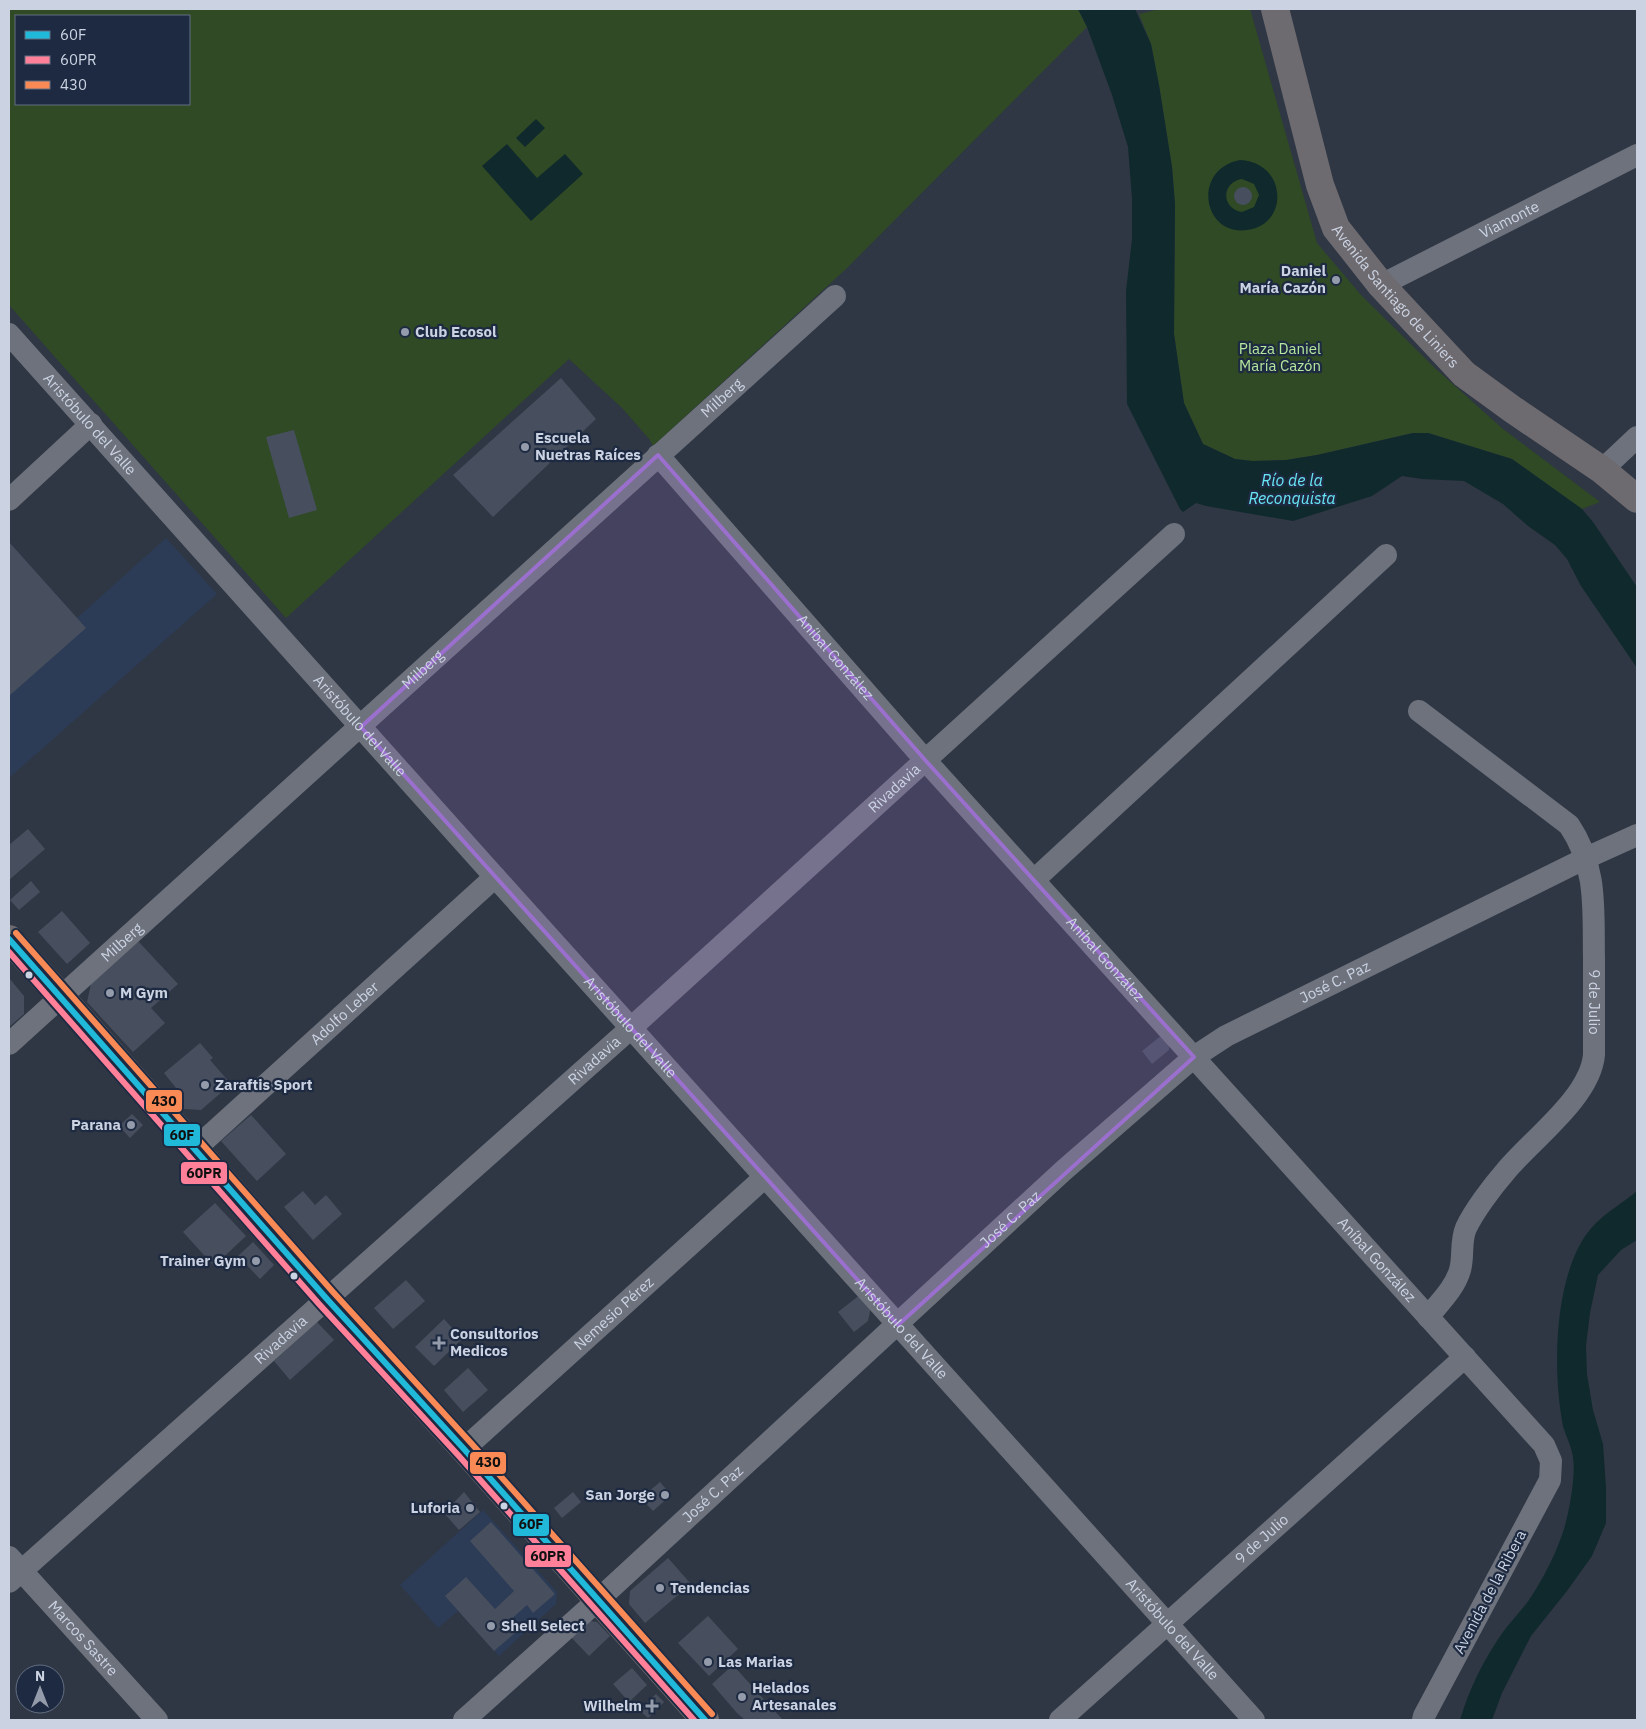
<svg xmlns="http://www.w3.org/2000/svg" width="1646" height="1729" viewBox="0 0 1646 1729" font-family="'IBM Plex Sans',sans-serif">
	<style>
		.built { fill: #2c3b56 }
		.green { fill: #2f4a24; fill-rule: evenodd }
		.water { fill: #10292d; fill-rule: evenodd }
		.building { fill: #474f5e }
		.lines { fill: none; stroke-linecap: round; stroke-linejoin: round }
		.minor { stroke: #6d727d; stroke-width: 22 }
		.major { stroke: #6e6b70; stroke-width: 28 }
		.bus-1-casing { stroke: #1d2a41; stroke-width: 10 }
		.bus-2-casing { stroke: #1d2a41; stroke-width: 10 }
		.bus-3-casing { stroke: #1d2a41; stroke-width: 10 }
		.bus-1 { stroke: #20b9da; stroke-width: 6 }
		.bus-2 { stroke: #ff8098; stroke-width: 6 }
		.bus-3 { stroke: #f98a56; stroke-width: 6 }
		.marked { fill: #9b6fcd; fill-opacity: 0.2; stroke: #9b6fcd; stroke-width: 4; stroke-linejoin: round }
		.poi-dot { fill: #949cab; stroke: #1d2a41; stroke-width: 2 }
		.bus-dot { fill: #cbd3e3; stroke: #1d2a41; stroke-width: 2 }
		.labels { text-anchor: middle; stroke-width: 4.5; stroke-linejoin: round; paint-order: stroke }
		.street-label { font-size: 15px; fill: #cbd3e3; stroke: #1d2a41 }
		.poi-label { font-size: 15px; font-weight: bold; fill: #cbd3e3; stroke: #1d2a41; text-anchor: start }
		.park-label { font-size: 15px; fill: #b5e89d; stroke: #1d2a41 }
		.water-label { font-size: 16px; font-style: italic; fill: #68e6f6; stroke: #1d2a41 }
		.line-badge { stroke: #1d2a41; stroke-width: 2 }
		.pale-badge-label { font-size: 14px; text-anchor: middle; font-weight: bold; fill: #111 }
	</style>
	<rect width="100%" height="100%" fill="#2f3744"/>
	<!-- built -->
	<g class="built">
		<polygon points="166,538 217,594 9,778 9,542 77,618"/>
		<polygon points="483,1510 557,1592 556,1604 499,1656 458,1611 438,1628 400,1585"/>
	</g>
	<!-- green -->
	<g class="green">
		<path d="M9,9H1078L1087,27L846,269L653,446L650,440L622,408L569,359L286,618L9,305ZM16,16H189V104H16Z"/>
		<polygon points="1160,9 1250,9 1317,243 1361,295 1436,369 1503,429 1600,502 1582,509 1512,459 1428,433 1413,433 1317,455 1286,460 1252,461 1235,459 1203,444 1184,403 1174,334 1175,204 1172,167 1159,85 1151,44 1139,14"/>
	</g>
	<!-- water -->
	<g class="water">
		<polygon points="1078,9 1135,9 1151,44 1159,85 1172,167 1175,204 1174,334 1184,403 1203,444 1235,459 1252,461 1286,460 1317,455 1413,433 1428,433 1512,459 1582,509 1593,522 1637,587 1637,668 1581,586 1567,559 1555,545 1528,526 1503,504 1464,481 1422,479 1402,476 1372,496 1293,521 1206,506 1196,503 1183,512 1180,509 1127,404 1126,291 1132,239 1132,199 1128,147 1112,95 1087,27"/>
		<polygon points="536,119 545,128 525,147 516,138"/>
		<polygon points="507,144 537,178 565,154 583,174 531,221 482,166"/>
		<path d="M1240,160C1287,162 1290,225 1247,230C1202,236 1192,169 1240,160ZM1242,179L1254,184L1259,195L1254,207L1242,212C1221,209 1221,182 1242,179Z"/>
		<path d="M1637,1191V1240L1621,1250L1598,1275L1590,1313L1586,1346L1587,1374L1593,1410L1603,1444L1606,1487V1523L1592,1556L1567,1591L1531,1636L1502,1693L1492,1720H1460C1469,1689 1484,1659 1503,1632C1511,1621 1521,1611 1529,1600C1543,1579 1556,1554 1564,1529C1569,1512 1576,1476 1573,1458C1572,1447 1566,1437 1563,1426C1552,1370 1553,1265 1596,1223C1608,1211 1624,1202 1637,1191Z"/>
	</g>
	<!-- building -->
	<g class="building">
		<circle cx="1243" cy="196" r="9"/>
		<polygon points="561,378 596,419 493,517 453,475"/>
		<polygon points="294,430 317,510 289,518 266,437"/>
		<polygon points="9,542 86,628 9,696"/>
		<polygon points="28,829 45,849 9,880 9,845"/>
		<polygon points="31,881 40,892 19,910 10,900"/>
		<polygon points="62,911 90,943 67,964 38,932"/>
		<polygon points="138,941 178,984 151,1008 165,1023 133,1052 87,1002 91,984"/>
		<polygon points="9,978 24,996 24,1014 9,1027"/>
		<polygon points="1162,1035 1169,1043 1169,1050 1152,1064 1142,1051"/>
		<polygon points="200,1043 213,1058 210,1060 231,1084 201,1110 184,1109 171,1093 176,1088 164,1073"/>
		<polygon points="132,1114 143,1125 130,1138 119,1126"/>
		<polygon points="251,1115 286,1154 257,1181 221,1141"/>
		<polygon points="303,1191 315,1205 326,1195 342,1214 313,1240 284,1207"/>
		<polygon points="215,1203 246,1236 214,1266 183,1232"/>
		<polygon points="253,1242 274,1265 260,1279 238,1256"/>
		<polygon points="406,1280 425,1301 393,1329 374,1308"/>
		<polygon points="861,1294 871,1307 868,1321 854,1332 838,1312"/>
		<polygon points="444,1319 462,1339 434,1366 415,1347"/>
		<polygon points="317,1322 334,1340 290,1380 274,1361"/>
		<polygon points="468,1368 488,1390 463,1412 444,1390"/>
		<polygon points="660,1482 671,1495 653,1511 641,1498"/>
		<polygon points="464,1492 480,1512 459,1530 444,1513"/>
		<polygon points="573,1492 581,1502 562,1518 554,1508"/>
		<polygon points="491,1522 555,1594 533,1613 527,1605 507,1623 516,1632 494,1651 445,1596 466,1577 495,1609 514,1591 470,1541"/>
		<polygon points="668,1558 691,1584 645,1623 629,1604 630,1591"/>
		<polygon points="708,1616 738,1649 709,1676 678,1643"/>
		<polygon points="583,1620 597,1622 610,1636 589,1656 568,1634"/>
		<polygon points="733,1665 769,1705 783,1720 745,1720 737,1713 712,1684"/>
		<polygon points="632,1668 647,1685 629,1702 613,1684"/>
		<polygon points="656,1694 664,1702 648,1718 639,1710"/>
	</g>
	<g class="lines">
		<!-- minor -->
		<g class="minor">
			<path id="s1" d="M1381,285L1637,155"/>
			<path id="s2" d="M9,334L495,877L1254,1720"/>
			<path id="s3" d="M658,455L926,761L1544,1445L1551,1461L1550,1480L1424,1716L1423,1720"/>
			<polyline points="1602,470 1637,437"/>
			<polyline points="9,500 91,424"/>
			<path id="s4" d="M1419,711L1569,825C1598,868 1593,910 1594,959C1594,991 1594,1023 1594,1055C1590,1098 1531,1140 1505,1172C1492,1187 1474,1211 1466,1228C1460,1242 1464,1256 1460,1270C1455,1288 1439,1303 1428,1317"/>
			<polyline points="1034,880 1386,555"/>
			<path id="s5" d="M9,1044C286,796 559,544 835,296"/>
			<path id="s6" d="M195,1149L495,877"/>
			<path id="s7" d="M464,1449L765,1177"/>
			<path id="s8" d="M9,1557L157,1720"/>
			<path id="s9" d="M9,1582L631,1028L1174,534"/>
			<path id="s10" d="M464,1720L598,1600L1063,1171L1194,1057L1226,1036L1586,858L1637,835"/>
			<path id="s11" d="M1060,1720L1465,1357"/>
		</g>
		<!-- major -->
		<g class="major">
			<path id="s12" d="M1275,9L1320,185L1336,228L1381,285L1464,374L1512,409L1602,470L1637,499"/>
			<polyline points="9,939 61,997 326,1298 464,1449 705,1720"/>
		</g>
		<!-- bus-1 casing -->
		<g class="bus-1-casing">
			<polyline id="bus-1" points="9,939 326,1298 464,1449 705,1720"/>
		</g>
		<!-- bus-2 casing -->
		<g class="bus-2-casing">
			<polyline id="bus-2" points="9,952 319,1304 458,1455 694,1720"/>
		</g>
		<!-- bus-3 casing -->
		<g class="bus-3-casing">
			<polyline id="bus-3" points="16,933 333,1292 471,1443 712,1714"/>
		</g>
		<!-- bus-1 -->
		<use href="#bus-1" class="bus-1"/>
		<!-- bus-2 -->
		<use href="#bus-2" class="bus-2"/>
		<!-- bus-3 -->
		<use href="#bus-3" class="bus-3"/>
	</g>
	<!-- marked area -->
	<path class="marked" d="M658,455L926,761L1194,1057L898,1325L361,727Z"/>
	<!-- markers -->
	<g class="poi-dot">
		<circle cx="1336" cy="280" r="5"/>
		<circle cx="405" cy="332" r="5"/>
		<circle cx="525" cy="447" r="5"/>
		<circle cx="110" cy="993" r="5"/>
		<circle cx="205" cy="1085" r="5"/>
		<circle cx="131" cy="1125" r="5"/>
		<circle cx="256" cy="1261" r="5"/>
		<path d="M436.5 1335.5h5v5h5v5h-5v5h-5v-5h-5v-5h5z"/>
		<circle cx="665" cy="1495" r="5"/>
		<circle cx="470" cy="1508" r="5"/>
		<circle cx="660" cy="1588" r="5"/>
		<circle cx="491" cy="1626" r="5"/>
		<circle cx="708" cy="1662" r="5"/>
		<circle cx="742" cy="1697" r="5"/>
		<path d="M649.5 1698.5h5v5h5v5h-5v5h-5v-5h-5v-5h5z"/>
	</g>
	<g class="bus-dot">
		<circle cx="29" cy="975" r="4.5"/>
		<circle cx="294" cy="1276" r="4.5"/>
		<circle cx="504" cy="1506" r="4.5"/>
	</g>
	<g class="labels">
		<!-- street labels -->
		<g class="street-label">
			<text dy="5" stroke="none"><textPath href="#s1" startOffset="144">Viamonte</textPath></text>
			<text dy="5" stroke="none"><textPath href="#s12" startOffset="318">Avenida Santiago de Liniers</textPath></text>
			<text dy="5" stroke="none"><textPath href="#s5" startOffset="962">Milberg</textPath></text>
			<text dy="5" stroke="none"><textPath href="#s2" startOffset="121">Aristóbulo del Valle</textPath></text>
			<text dy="5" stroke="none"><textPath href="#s3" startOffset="269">Aníbal González</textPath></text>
			<text dy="5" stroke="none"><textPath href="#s5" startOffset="558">Milberg</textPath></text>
			<text dy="5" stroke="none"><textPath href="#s2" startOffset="526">Aristóbulo del Valle</textPath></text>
			<text dy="5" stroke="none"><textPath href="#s9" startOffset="1189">Rivadavia</textPath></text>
			<text dy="5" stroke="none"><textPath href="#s5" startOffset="152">Milberg</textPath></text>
			<text dy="5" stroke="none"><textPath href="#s3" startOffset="674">Aníbal González</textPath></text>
			<text dy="5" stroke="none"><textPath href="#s10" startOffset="1146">José C. Paz</textPath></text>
			<text dy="5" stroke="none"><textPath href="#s4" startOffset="370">9 de Julio</textPath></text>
			<text dy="5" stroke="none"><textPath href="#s6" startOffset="202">Adolfo Leber</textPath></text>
			<text dy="5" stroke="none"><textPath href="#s2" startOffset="931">Aristóbulo del Valle</textPath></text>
			<text dy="5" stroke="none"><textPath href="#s9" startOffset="784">Rivadavia</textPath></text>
			<text dy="5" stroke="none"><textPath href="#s10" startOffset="741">José C. Paz</textPath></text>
			<text dy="5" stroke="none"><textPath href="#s3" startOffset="1079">Aníbal González</textPath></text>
			<text dy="5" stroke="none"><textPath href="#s7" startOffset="202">Nemesio Pérez</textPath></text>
			<text dy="5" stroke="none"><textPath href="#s2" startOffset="1336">Aristóbulo del Valle</textPath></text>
			<text dy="5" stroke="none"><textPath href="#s9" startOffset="364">Rivadavia</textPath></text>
			<text dy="5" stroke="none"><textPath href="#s10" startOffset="336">José C. Paz</textPath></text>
			<text dy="5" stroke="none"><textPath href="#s11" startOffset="271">9 de Julio</textPath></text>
			<text transform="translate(1490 1592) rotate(-62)" y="5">Avenida de la Ribera</text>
			<text dy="5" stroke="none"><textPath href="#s2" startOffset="1741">Aristóbulo del Valle</textPath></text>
			<text dy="5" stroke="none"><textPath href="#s8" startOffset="110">Marcos Sastre</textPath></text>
		</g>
		<!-- poi labels -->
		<g class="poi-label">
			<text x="1326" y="276" text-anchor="end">Daniel<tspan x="1326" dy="17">María Cazón</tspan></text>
			<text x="415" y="337">Club Ecosol</text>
			<text x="535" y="443">Escuela<tspan x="535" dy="17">Nuetras Raíces</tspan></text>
			<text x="120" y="998">M Gym</text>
			<text x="215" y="1090">Zaraftis Sport</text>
			<text x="121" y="1130" text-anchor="end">Parana</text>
			<text x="246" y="1266" text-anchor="end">Trainer Gym</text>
			<text x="450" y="1339">Consultorios<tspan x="450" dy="17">Medicos</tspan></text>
			<text x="655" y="1500" text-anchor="end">San Jorge</text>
			<text x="460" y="1513" text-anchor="end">Luforia</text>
			<text x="670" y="1593">Tendencias</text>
			<text x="501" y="1631">Shell Select</text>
			<text x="718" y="1667">Las Marias</text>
			<text x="752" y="1693">Helados<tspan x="752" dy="17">Artesanales</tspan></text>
			<text x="642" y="1711" text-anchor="end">Wilhelm</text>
		</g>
		<!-- park labels -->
		<g class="park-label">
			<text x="1280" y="354">Plaza Daniel<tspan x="1280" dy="17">María Cazón</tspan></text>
		</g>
		<!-- water labels -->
		<g class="water-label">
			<text x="1292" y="486">Río de la<tspan x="1292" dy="18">Reconquista</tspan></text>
		</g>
	</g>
	<g class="line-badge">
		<rect x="145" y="1089" width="38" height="24" rx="5" fill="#f98a56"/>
		<rect x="163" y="1123" width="38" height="24" rx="5" fill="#20b9da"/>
		<rect x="180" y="1161" width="48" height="24" rx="5" fill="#ff8098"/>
		<rect x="469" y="1451" width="38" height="24" rx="5" fill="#f98a56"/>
		<rect x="512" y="1513" width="38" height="24" rx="5" fill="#20b9da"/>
		<rect x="524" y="1544" width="48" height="24" rx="5" fill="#ff8098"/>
	</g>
	<g class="pale-badge-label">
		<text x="164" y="1106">430</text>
		<text x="182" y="1140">60F</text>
		<text x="204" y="1178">60PR</text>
		<text x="488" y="1467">430</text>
		<text x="531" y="1529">60F</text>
		<text x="548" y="1561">60PR</text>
	</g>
	<!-- border -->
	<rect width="1646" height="1729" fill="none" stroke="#cbd3e3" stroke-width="20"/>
	<!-- legend -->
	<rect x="15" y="15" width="175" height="90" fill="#1d2a41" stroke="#636e82"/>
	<rect x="25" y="31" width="25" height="8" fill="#20b9da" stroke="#636e82"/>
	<text x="60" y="40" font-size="15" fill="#cbd3e3">60F</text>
	<rect x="25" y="56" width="25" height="8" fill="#ff8098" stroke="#636e82"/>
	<text x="60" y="65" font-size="15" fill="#cbd3e3">60PR</text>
	<rect x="25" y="81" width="25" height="8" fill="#f98a56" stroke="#636e82"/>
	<text x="60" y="90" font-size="15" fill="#cbd3e3">430</text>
	<!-- north arrow -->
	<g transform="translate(40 1689)"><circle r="24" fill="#1d2a41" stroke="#636e82"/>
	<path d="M0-4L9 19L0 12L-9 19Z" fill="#949cab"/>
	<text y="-8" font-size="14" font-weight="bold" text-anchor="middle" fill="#cbd3e3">N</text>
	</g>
</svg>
